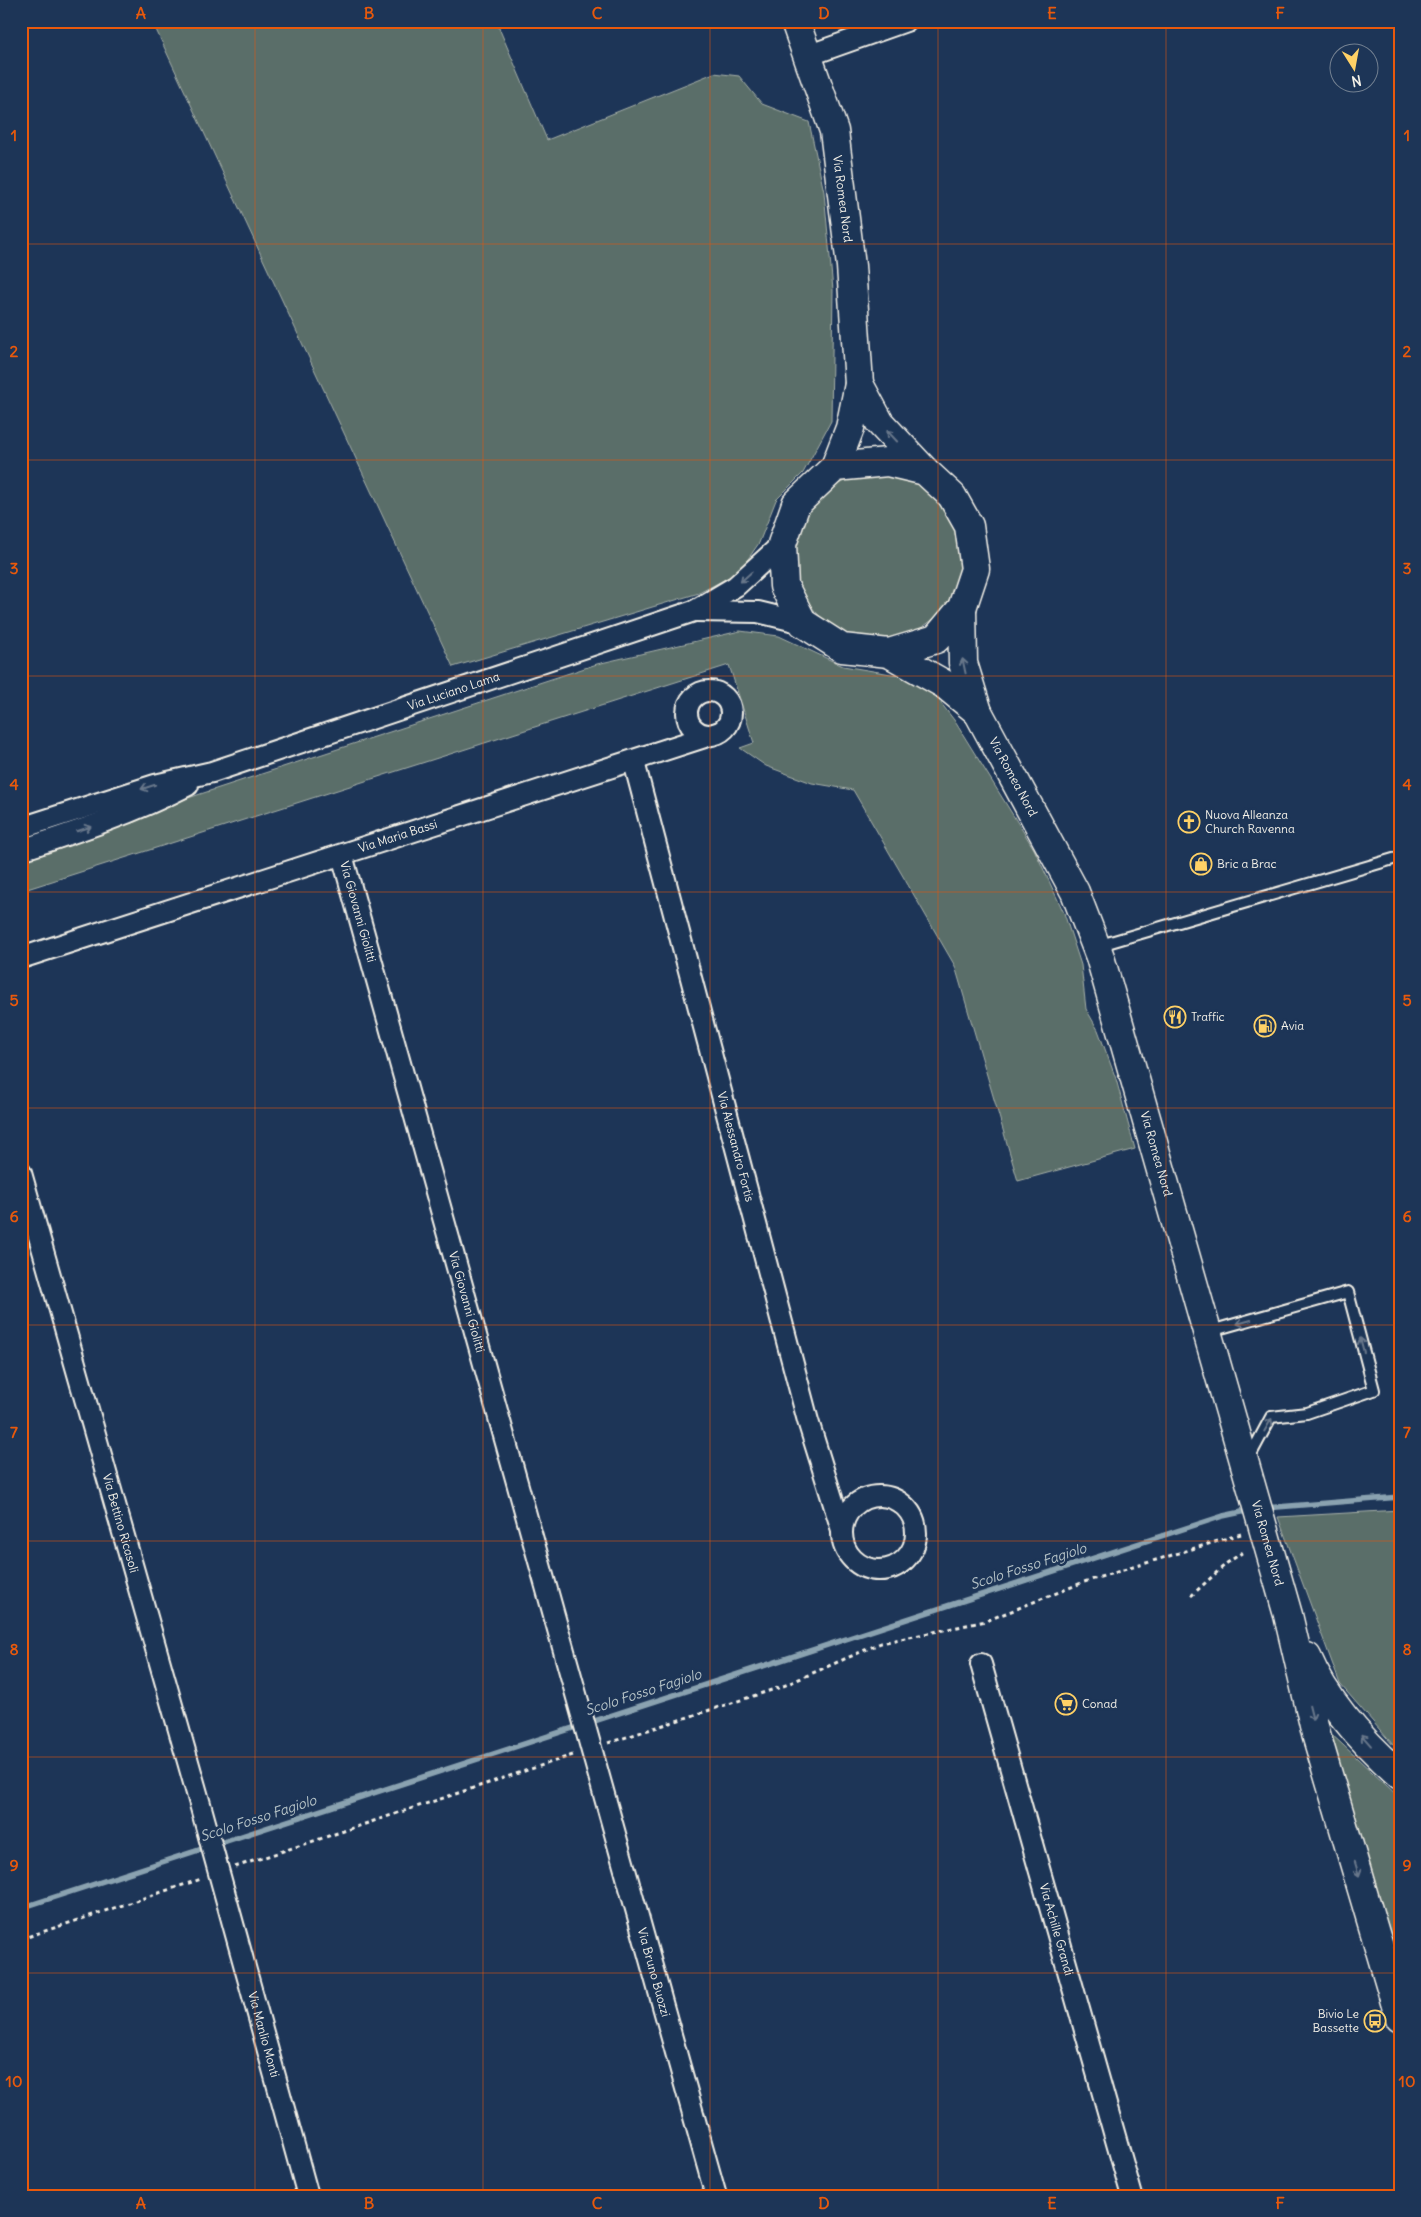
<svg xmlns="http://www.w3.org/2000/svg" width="1421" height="2217" viewBox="0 0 1421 2217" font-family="Delius,sans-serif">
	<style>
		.green { fill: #5a6e69; stroke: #a7b0a8 }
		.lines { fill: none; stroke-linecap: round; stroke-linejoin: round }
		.stream { stroke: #8aa2b0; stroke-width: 5.5 }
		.service-casing { stroke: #f4f1e8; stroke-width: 14 }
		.minor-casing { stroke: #f4f1e8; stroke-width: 24 }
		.secondary-casing { stroke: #f4f1e8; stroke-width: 31 }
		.path { stroke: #f4f1e8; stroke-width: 3; stroke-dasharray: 4 4; stroke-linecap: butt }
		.service { stroke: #1d3557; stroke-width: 10 }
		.minor { stroke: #1d3557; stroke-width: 20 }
		.secondary { stroke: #1d3557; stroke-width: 28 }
		.oneway { stroke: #68778a }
		.grid { fill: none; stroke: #e8590c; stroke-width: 1; stroke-opacity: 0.55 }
		.labels { text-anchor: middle; stroke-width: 5; stroke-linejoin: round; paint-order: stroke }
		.street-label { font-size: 12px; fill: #f4f1e8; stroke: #1d3557 }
		.poi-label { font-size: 12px; fill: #f4f1e8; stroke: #1d3557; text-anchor: start }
		.water-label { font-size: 14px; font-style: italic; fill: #b6c3c7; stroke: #1d3557 }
		.neatline { fill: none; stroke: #e8590c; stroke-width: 2 }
		.grid-label { font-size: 16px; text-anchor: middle; font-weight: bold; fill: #e8590c }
	</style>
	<rect width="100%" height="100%" fill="#1d3557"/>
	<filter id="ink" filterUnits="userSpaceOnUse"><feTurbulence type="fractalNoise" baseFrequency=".02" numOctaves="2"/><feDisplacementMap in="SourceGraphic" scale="10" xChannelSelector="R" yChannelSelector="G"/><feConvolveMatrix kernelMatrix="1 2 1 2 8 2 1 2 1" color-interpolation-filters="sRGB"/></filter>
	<g filter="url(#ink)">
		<!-- green -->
		<g class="green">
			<polygon points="152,21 496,21 547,140 714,73 739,76 762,104 809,122 824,192 833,290 831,421 803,473 776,500 759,543 739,572 699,593 453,667"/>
			<circle cx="878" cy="557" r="83"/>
			<polygon points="740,631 779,636 843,666 897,675 915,680 934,694 954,720 1034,849 1064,913 1081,965 1086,1009 1098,1030 1116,1079 1135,1149 1018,1181 955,966 853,790 812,783 766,766 740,748 754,743 729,665 21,891 21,860 98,835 170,804 597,664"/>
			<polygon points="1400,1510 1400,1753 1340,1684 1278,1517"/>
			<polygon points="1329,1732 1400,1798 1400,1958 1396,1968"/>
		</g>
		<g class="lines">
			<!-- stream -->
			<g class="stream">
				<polyline points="1265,1508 1400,1497"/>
				<polyline points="21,1908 1223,1516 1251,1510"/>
			</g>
			<!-- service casing -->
			<g class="service-casing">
				<g id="service">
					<polyline points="1097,946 1400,857"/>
					<polyline points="1207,1332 1348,1292 1374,1390 1307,1413 1271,1417 1248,1460"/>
				</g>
			</g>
			<!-- minor casing -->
			<g class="minor-casing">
				<g id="minor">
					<polyline points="807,56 906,21"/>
					<polyline points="694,611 758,612 803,623"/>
					<circle cx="709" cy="713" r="22"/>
					<path id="s1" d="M634,762L808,1421L842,1530"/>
					<path id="s2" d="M21,828L155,785L212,772L694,611L736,586L782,544"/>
					<path d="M21,850C79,831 134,813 188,785"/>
					<path id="s3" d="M342,855L716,2196"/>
					<path id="s4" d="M21,958L717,733"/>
					<path id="s5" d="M21,1173L200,1804L308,2196"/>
					<circle cx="879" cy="1533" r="37"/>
					<path id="s6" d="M981,1664L1132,2196"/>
				</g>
			</g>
			<!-- secondary casing -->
			<g class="secondary-casing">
				<g id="secondary">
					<path id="s7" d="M795,21L834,131L851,266L859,384L850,428L835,467"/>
					<polyline points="859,384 880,423 925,471"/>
					<polygon points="887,462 925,471 952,496 969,526 975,569 962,608 936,639 889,653 842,648 803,623 784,586 782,544 796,504 835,467"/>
					<path id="s8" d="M962,608L963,663L978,712L1075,892L1100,957L1288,1615L1316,1734L1400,2018"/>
					<polyline points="889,653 944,684 978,712"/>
					<path d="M1307,1657C1326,1702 1364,1743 1400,1775"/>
				</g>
			</g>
			<!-- path -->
			<g class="path">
				<polyline points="1191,1596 1227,1563 1246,1550"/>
				<polyline points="608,1743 781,1687 881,1643 986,1621 1084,1582 1241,1534"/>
				<polyline points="235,1867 573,1755"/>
				<polyline points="21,1939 201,1879"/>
			</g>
			<!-- service -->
			<use href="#service" class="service"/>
			<!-- minor -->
			<use href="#minor" class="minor"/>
			<!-- secondary -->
			<use href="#secondary" class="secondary"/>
		</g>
		<!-- one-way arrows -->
		<defs><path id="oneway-shaft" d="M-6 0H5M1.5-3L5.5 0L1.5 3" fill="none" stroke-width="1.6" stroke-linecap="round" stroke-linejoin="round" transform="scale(1.25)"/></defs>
		<g class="oneway">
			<use href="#oneway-shaft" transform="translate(892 436) rotate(-133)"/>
			<use href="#oneway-shaft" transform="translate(746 577) rotate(138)"/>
			<use href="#oneway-shaft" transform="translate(964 666) rotate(-102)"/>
			<use href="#oneway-shaft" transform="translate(148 787) rotate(162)"/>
			<use href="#oneway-shaft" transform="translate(84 829) rotate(-18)"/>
			<use href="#oneway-shaft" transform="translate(1244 1322) rotate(164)"/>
			<use href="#oneway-shaft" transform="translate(1362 1345) rotate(-105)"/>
			<use href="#oneway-shaft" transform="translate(1268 1425) rotate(-60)"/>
			<use href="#oneway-shaft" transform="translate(1311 1713) rotate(76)"/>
			<use href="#oneway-shaft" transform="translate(1366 1740) rotate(-131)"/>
			<use href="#oneway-shaft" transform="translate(1357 1869) rotate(73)"/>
		</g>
	</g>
	<!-- grid -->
	<path class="grid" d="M255,21V2196M483,21V2196M710,21V2196M938,21V2196M1166,21V2196M21,244H1400M21,460H1400M21,676H1400M21,892H1400M21,1108H1400M21,1325H1400M21,1541H1400M21,1757H1400M21,1973H1400"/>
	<!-- icons -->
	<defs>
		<g id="church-ring" transform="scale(1.125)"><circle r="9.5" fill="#1d3557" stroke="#ffd166" stroke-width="1.5"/><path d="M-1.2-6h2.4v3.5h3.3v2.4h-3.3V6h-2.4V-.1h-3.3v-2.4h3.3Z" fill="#ffd166"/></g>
		<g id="shop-ring" transform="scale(1.125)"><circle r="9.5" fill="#1d3557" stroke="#ffd166" stroke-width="1.5"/><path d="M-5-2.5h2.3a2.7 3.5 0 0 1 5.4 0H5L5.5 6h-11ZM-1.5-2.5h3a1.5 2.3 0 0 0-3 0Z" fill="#ffd166"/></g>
		<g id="restaurant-ring" transform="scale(1.125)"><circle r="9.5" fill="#1d3557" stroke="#ffd166" stroke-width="1.5"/><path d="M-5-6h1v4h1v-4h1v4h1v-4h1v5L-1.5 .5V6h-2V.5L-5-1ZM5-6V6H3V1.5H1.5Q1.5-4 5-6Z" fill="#ffd166"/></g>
		<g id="fuel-ring" transform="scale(1.125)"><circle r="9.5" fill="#1d3557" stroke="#ffd166" stroke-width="1.5"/><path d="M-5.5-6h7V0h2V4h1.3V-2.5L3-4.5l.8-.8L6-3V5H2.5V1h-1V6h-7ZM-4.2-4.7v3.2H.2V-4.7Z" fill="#ffd166"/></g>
		<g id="supermarket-ring" transform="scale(1.125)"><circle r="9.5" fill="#1d3557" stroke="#ffd166" stroke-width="1.5"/><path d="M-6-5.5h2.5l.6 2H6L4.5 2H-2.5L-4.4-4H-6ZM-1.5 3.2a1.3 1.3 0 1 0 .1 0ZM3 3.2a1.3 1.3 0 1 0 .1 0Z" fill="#ffd166"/></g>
		<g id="bus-ring" transform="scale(1.125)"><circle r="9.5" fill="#1d3557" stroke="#ffd166" stroke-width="1.5"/><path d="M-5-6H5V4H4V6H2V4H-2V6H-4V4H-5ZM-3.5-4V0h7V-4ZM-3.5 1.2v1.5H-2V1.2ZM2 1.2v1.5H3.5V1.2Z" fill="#ffd166"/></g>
	</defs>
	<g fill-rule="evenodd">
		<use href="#church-ring" x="1189" y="822"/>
		<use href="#shop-ring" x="1201" y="864"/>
		<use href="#restaurant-ring" x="1175" y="1017"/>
		<use href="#fuel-ring" x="1265" y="1026"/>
		<use href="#supermarket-ring" x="1066" y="1704"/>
		<use href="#bus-ring" x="1375" y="2021"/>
	</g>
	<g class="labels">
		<!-- street labels -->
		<g class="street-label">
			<text dy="4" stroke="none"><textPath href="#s7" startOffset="185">Via Romea Nord</textPath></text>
			<text dy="4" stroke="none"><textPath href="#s2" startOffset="454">Via Luciano Lama</textPath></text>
			<text dy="4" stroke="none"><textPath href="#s8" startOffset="180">Via Romea Nord</textPath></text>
			<text dy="4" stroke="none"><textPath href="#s4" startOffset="396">Via Maria Bassi</textPath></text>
			<text dy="4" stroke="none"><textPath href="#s3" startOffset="59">Via Giovanni Giolitti</textPath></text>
			<text dy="4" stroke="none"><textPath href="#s1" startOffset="398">Via Alessandro Fortis</textPath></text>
			<text dy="4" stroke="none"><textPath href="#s8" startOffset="585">Via Romea Nord</textPath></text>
			<text dy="4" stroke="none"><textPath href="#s3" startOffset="464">Via Giovanni Giolitti</textPath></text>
			<text dy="4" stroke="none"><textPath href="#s5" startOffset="364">Via Bettino Ricasoli</textPath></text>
			<text dy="4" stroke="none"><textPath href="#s8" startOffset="990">Via Romea Nord</textPath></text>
			<text dy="4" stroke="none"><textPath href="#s6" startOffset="276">Via Achille Grandi</textPath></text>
			<text dy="4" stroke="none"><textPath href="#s3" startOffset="1160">Via Bruno Buozzi</textPath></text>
			<text dy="4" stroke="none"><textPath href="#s5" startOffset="895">Via Manlio Monti</textPath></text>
		</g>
		<!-- poi labels -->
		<g class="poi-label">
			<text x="1205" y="819">Nuova Alleanza<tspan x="1205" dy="14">Church Ravenna</tspan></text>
			<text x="1217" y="868">Bric a Brac</text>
			<text x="1191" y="1021">Traffic</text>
			<text x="1281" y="1030">Avia</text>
			<text x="1082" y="1708">Conad</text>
			<text x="1359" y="2018" text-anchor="end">Bivio Le<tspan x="1359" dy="14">Bassette</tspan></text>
		</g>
		<!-- water labels -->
		<g class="water-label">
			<text transform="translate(1028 1566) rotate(-18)" y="5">Scolo Fosso Fagiolo</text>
			<text transform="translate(643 1692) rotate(-18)" y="5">Scolo Fosso Fagiolo</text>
			<text transform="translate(258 1818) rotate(-18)" y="5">Scolo Fosso Fagiolo</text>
		</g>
	</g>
	<!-- margin -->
	<rect width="1421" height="2217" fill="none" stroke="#1d3557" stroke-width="55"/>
	<!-- north arrow -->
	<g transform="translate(1354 68) rotate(169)"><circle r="24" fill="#1d3557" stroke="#738091"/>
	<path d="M0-4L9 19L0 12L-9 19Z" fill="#ffd166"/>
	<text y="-8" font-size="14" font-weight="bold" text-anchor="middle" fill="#f4f1e8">N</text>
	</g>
	<rect x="28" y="28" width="1366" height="2162" class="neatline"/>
	<g class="grid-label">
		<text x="141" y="19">A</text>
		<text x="369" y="19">B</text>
		<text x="597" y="19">C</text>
		<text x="824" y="19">D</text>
		<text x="1052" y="19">E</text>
		<text x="1280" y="19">F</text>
		<text x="14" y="141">1</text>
		<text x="1407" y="141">1</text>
		<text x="14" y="357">2</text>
		<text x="1407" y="357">2</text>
		<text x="14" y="574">3</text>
		<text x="1407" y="574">3</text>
		<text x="14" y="790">4</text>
		<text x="1407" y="790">4</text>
		<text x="14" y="1006">5</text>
		<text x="1407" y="1006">5</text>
		<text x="14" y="1222">6</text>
		<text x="1407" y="1222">6</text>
		<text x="14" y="1438">7</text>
		<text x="1407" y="1438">7</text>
		<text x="14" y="1655">8</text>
		<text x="1407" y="1655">8</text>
		<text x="14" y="1871">9</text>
		<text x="1407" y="1871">9</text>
		<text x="14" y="2087">10</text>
		<text x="1407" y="2087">10</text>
		<text x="141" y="2209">A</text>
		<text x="369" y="2209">B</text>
		<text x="597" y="2209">C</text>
		<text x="824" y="2209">D</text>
		<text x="1052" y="2209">E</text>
		<text x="1280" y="2209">F</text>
	</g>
</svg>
